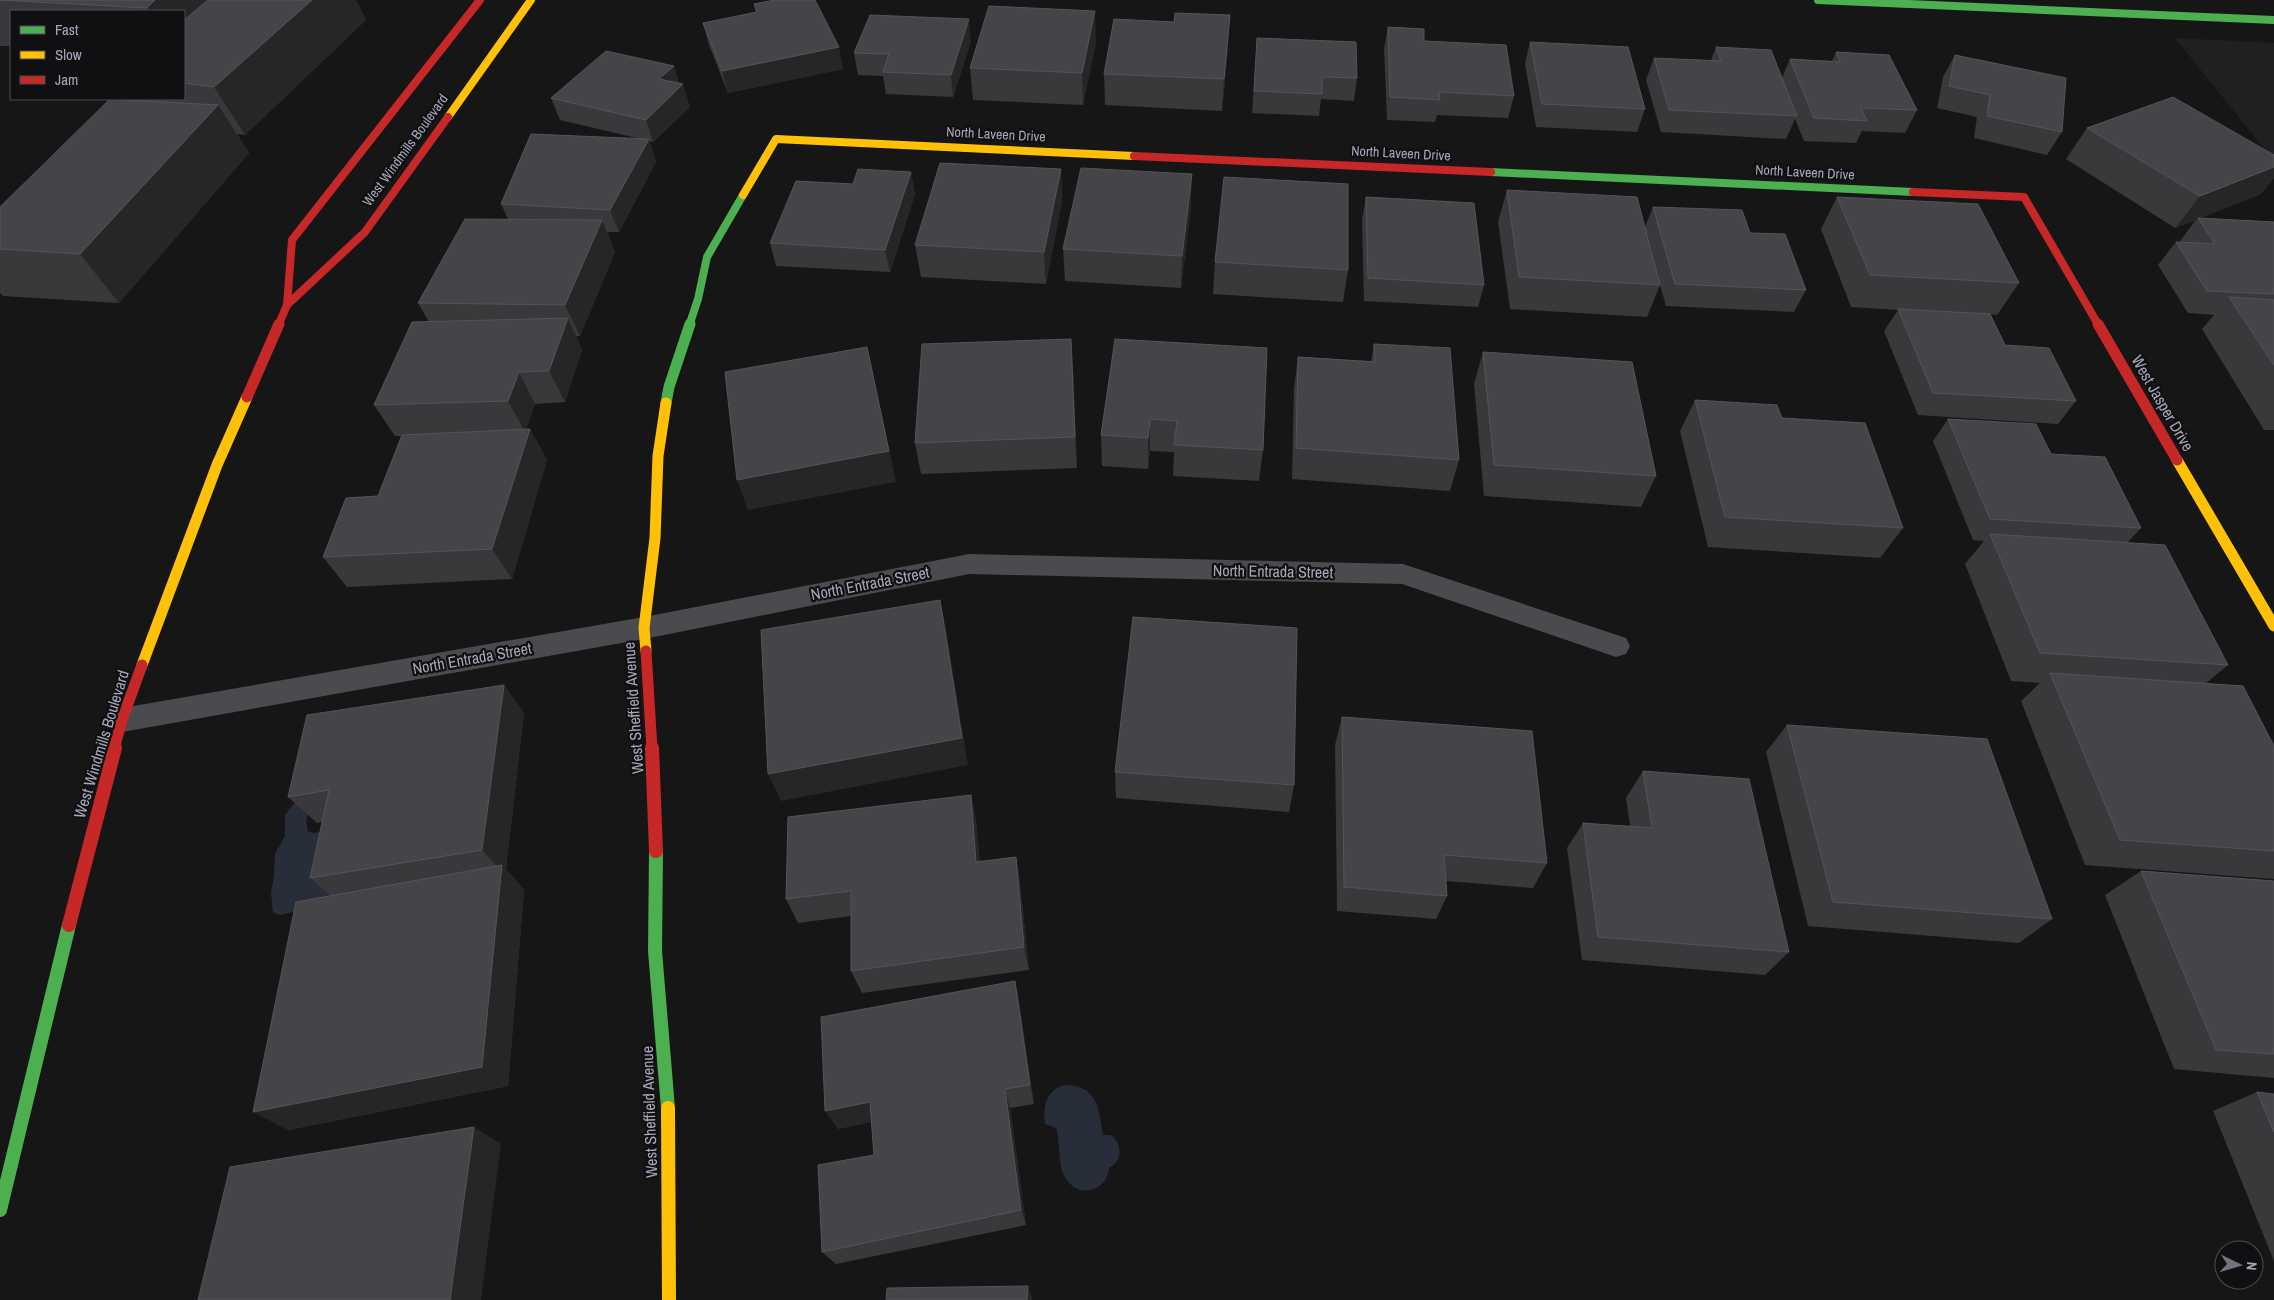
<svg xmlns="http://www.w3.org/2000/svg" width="2274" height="1300" viewBox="0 0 2274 1300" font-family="'Archivo Narrow',sans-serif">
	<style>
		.built { fill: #202022 }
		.water { fill: #282e39 }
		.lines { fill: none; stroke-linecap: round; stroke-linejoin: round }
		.street { fill: #4a4a4f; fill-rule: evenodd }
		.fast-far2 { stroke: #4caf50; stroke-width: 8 }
		.fast-far1 { stroke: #4caf50; stroke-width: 11 }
		.fast { stroke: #4caf50; stroke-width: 14 }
		.slow-far2 { stroke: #ffc107; stroke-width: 8 }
		.slow-far1 { stroke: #ffc107; stroke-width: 11 }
		.slow { stroke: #ffc107; stroke-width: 14 }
		.jam-far2 { stroke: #c62828; stroke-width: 8 }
		.jam-far1 { stroke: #c62828; stroke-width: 11 }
		.jam { stroke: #c62828; stroke-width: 14 }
		.wall { fill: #39393b }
		.shaded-wall { fill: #262627 }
		.building { fill: #454549; stroke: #54545a }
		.labels { text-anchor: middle; stroke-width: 4.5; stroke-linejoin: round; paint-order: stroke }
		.far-street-label { font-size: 14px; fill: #a6a7b8; stroke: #101012 }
		.street-label { font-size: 16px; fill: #a6a7b8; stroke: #101012 }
	</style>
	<rect width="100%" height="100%" fill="#161616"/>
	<!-- built -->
	<polygon class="built" points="2175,38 2274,43 2274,161"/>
	<!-- water -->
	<g class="water">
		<polygon points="295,802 310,808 306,821 308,832 315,833 334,828 335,894 328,903 281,915 273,913 271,893 274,876 275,854 285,836 285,815"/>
		<path d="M1064,1085C1098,1085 1099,1109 1103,1135H1110C1123,1143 1123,1161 1109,1168C1107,1191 1079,1199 1066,1179C1057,1165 1061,1144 1056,1128L1045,1124C1043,1106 1046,1091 1064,1085Z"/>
	</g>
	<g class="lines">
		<!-- street -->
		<polygon class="street" points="969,554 1403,564 1626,638 1630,646 1626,654 1616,657 1402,584 969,574 644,639 122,732 112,729 108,720 112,711 122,708 644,617"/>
		<!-- fast-far2 -->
		<g class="fast-far2">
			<polyline points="1818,0 2274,20"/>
			<polyline points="1491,172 1913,192"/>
			<polyline points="689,326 698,299 707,257 743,195"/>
		</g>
		<!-- fast-far1 -->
		<polyline class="fast-far1" points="666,403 669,387 690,324"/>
		<!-- fast -->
		<g class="fast">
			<polyline points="656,851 655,951 668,1108"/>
			<polyline points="0,1210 69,925"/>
		</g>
		<!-- slow-far2 -->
		<g class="slow-far2">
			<polyline points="448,117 531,0"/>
			<polyline points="743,195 776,139 1134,156"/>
		</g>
		<!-- slow-far1 -->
		<g class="slow-far1">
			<polyline points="2177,460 2274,626"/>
			<polyline points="646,651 644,628 655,538 658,456 666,403"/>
			<polyline points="142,665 217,465 247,397"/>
		</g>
		<!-- slow -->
		<polyline class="slow" points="668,1108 669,1300"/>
		<!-- jam-far2 -->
		<g class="jam-far2">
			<polyline points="1134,156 1491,172"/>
			<polyline points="1913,192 2024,197 2099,326"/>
			<polyline points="287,305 365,232 448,117"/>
			<polyline points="278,326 287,305 292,240 480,0"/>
		</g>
		<!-- jam-far1 -->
		<g class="jam-far1">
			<polyline points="2098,324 2177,460"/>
			<polyline points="247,397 279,324"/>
			<polyline points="646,651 652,749"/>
			<polyline points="114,749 122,720 142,665"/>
		</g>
		<!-- jam -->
		<g class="jam">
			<polyline points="652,748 656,851"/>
			<polyline points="69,925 115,748"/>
		</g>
	</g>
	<!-- wall -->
	<g class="wall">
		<polygon points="0,0 356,0 366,20 245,135 237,134 249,153 119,303 3,296 0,293 0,207 118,100 117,99 184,99 184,11 11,11 11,46 0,46"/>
		<polygon points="754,4 843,69 728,93 709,45 703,23 756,13"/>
		<polygon points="1174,22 1228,46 1222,111 1105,105 1104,74"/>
		<polygon points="1388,27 1424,41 1514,96 1508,118 1437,115 1435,122 1387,120 1384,49"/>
		<polygon points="1257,38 1357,78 1354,101 1321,99 1319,116 1252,113"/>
		<polygon points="971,41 953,97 886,94 883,76 858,75 854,53"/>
		<polygon points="1096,42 1083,105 973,100 970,68"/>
		<polygon points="1530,42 1645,109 1637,132 1536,127 1525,64"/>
		<polygon points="1716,47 1782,78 1790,59 1832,61 1836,52 1917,110 1905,133 1862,131 1856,143 1804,141 1795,119 1786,139 1661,132 1646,80 1654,58 1711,60"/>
		<polygon points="1955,55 2062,132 2047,155 1974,138 1977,117 1937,108 1943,77"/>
		<polygon points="674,66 679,83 690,107 653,142 649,141 656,162 619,232 607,232 615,252 580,336 576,336 582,350 565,402 535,404 526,429 530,429 547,460 512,579 347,587 323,557 378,496 402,436 395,436 374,405 429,322 418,303 508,219 501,204 641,139 560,120 551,98"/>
		<polygon points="2087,128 2274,155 2274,178 2261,194 2200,218 2274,222 2274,430 2264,430 2202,329 2214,315 2188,313 2158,265 2176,242 2181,242 2180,241 2196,220 2175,228 2066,159"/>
		<polygon points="1061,169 1062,201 1046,284 921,277 915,245"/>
		<polygon points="911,172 915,194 890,272 776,266 770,243 853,184"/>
		<polygon points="1507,190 1645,227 1653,207 1750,233 1806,290 1794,312 1666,306 1660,285 1647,317 1510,309 1498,222"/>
		<polygon points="1366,197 1484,285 1478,307 1364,301 1362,220"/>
		<polygon points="1837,197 2019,283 1997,315 1990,314 2005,345 2076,401 2058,424 1918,415 1884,331 1898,310 1851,307 1821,229"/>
		<polygon points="1191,206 1181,288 1065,281 1063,249"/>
		<polygon points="1215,262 1348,270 1343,302 1213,294"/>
		<polygon points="1115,339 1263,450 1259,481 1173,476 1174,452 1150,451 1148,469 1102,466 1101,435"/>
		<polygon points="1374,344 1459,460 1450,491 1292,479 1294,388 1298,357 1371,361"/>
		<polygon points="1483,352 1656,476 1641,507 1484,496 1474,384"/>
		<polygon points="1073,370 1077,468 921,474 915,443"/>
		<polygon points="1695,400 1782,418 1903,528 1880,558 1708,547 1680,431"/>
		<polygon points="1948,419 2051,454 2141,528 2128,542 2228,665 2205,684 2274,746 2274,879 2085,865 2021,701 2040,683 2011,681 1965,564 1984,541 1973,540 1933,441"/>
		<polygon points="504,685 524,713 506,869 524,890 508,1086 288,1130 331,896 310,878 322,822 317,823 288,797"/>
		<polygon points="1342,717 1547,863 1533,888 1446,881 1447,896 1436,919 1337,911 1335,745"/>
		<polygon points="1787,725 2052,919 2019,943 1808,926 1766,752"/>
		<polygon points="1643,771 1789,952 1765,975 1582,960 1567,848 1583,823 1630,826 1626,798"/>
		<polygon points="1115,772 1294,785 1289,812 1116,798"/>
		<polygon points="971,795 976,821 980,862 1016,857 1020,882 1029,970 862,993 851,971 851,916 798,923 786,899"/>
		<polygon points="2141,871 2274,881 2274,1078 2174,1069 2105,895"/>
		<polygon points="1015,981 1019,1002 1034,1104 1010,1108 1026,1225 836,1264 822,1252 874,1155 871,1122 838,1129"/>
		<polygon points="2257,1092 2274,1094 2274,1261 2213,1111"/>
	</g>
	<!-- shaded-wall -->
	<g class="shaded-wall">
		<polygon points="155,0 230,0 184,49 184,11 149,11 147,8"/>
		<polygon points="312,0 356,0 366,20 245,135 214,87"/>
		<polygon points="1095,11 1096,42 1083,105 1082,73"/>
		<polygon points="1230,15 1228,46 1222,111 1224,79"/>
		<polygon points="969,19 971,41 953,97 951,75"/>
		<polygon points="839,47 843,69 728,93 722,71"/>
		<polygon points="674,66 680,87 683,84 690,107 653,142 646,120 659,79"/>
		<polygon points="218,105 249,153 119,303 80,254"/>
		<polygon points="649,139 656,162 619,232 610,210"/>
		<polygon points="2274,167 2274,178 2261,194 2198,219 2198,218 2196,220 2175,228 2200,196"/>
		<polygon points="1061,169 1062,201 1046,284 1044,252"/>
		<polygon points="911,172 915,194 890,272 885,250"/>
		<polygon points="1192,174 1191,206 1181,288 1182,256"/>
		<polygon points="602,220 615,252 580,336 565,305"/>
		<polygon points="568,318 582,350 565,402 549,371"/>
		<polygon points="1071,339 1073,370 1077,468 1075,437"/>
		<polygon points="519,372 535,404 525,432 508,401"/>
		<polygon points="874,379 896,482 748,510 737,480"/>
		<polygon points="1150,419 1150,451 1148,469 1148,438"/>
		<polygon points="530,429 547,460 512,579 492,549"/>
		<polygon points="940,600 946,629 968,765 781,801 768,774"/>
		<polygon points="504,685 524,713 506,869 524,890 508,1086 288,1130 253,1112 501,871 482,850"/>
		<polygon points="971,795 976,821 982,887 976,862"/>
		<polygon points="1016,857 1020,882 1029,970 1024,947"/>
		<polygon points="1015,981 1019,1002 1034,1104 1030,1085"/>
		<polygon points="1005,1089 1010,1108 1026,1225 1021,1210"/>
		<polygon points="870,1102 881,1120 838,1129 825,1111"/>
		<polygon points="474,1127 501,1144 481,1300 450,1300"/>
		<polygon points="1028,1286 1032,1297 1032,1300 1027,1300"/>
	</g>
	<!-- building -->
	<g class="building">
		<polygon points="0,0 155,0 147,8"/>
		<polygon points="208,0 312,0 214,87 184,83 184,20"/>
		<polygon points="774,0 815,0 839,47 722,71 703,23 757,12 754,4"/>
		<polygon points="989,6 1095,11 1082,73 970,68"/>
		<polygon points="1175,13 1230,15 1224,79 1104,74 1114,19 1174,22"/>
		<polygon points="870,15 969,19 951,75 883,72 889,54 854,53"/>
		<polygon points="1388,27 1424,29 1424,41 1506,45 1514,96 1439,92 1440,100 1390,97"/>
		<polygon points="1257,38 1356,42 1357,78 1322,77 1322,94 1254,91"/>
		<polygon points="1530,42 1628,47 1645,109 1542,104"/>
		<polygon points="1716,47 1771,50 1797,116 1669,110 1654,58 1721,61"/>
		<polygon points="606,51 674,66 659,79 683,84 646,120 551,98"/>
		<polygon points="1836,52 1889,55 1917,110 1861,108 1867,121 1814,118 1790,59 1840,62"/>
		<polygon points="1955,55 2066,78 2062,132 1987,116 1990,95 1949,86"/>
		<polygon points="2173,97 2274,155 2274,167 2200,196 2087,128"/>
		<polygon points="110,99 218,105 80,254 0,249 0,207"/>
		<polygon points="531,134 649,139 610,210 501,204"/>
		<polygon points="940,163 1061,169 1044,252 915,245"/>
		<polygon points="1081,168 1192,174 1182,256 1063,249"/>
		<polygon points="858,169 911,172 885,250 770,243 796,181 853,184"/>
		<polygon points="1224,177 1348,184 1348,270 1215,262"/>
		<polygon points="1507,190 1637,197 1660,285 1519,277"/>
		<polygon points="1366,197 1474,203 1484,285 1368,278"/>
		<polygon points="1837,197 1978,204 2019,283 1870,275"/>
		<polygon points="1653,207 1742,210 1750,233 1785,234 1806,290 1675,284"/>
		<polygon points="2198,218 2274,222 2274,294 2207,291 2176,242 2215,244"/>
		<polygon points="465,219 602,220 565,305 418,303"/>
		<polygon points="2229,297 2274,300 2274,365"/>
		<polygon points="1898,309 1990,314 2005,345 2049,348 2076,401 1933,393"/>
		<polygon points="568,318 549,371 519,372 508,401 374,405 412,322"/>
		<polygon points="1071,339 1075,437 915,443 922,344"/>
		<polygon points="1115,339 1267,348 1263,450 1174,445 1177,421 1150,419 1148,438 1101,435"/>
		<polygon points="1374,344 1450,348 1459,460 1296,448 1298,357 1375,362"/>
		<polygon points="867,347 889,451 737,480 725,372"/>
		<polygon points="1483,352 1632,362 1656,476 1494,465"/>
		<polygon points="1695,400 1777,405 1782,418 1865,423 1903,528 1725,517"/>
		<polygon points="1948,419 2036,424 2051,454 2105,457 2141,528 1990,519"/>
		<polygon points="530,429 492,549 323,557 346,498 378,496 402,435"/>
		<polygon points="1990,534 2165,545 2228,665 2040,653"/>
		<polygon points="940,600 962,738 768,774 761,630"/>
		<polygon points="1133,617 1297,628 1294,785 1115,772"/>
		<polygon points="2050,673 2243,686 2274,746 2274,851 2120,840"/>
		<polygon points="504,685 482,850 310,878 329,790 288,797 307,715"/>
		<polygon points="1342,717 1532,731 1547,863 1444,855 1447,896 1344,887"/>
		<polygon points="1787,725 1987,739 2052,919 1833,902"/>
		<polygon points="1643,771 1749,779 1789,952 1598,937 1583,823 1652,828"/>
		<polygon points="971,795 976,862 1016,857 1024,947 851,971 851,891 786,899 788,817"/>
		<polygon points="502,865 482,1067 253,1112 296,902"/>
		<polygon points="2141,871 2274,881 2274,1054 2216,1050"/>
		<polygon points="1015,981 1030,1085 1005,1089 1021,1210 822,1252 818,1165 874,1155 870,1102 825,1111 821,1017"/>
		<polygon points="2257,1092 2274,1094 2274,1132"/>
		<polygon points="474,1127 450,1300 198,1300 230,1167"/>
		<polygon points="1028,1286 1027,1300 886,1300 887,1288"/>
	</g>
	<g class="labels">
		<!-- far-street labels -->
		<g class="far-street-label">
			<text transform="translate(996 134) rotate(3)" y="5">North Laveen Drive</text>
			<text transform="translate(405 150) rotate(-54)" y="5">West Windmills Boulevard</text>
			<text transform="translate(1401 153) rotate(3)" y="5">North Laveen Drive</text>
			<text transform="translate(1805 172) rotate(3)" y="5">North Laveen Drive</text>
		</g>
		<!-- street labels -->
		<g class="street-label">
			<text transform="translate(2163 403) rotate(60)" y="6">West Jasper Drive</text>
			<text transform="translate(1273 571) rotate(1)" y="6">North Entrada Street</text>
			<text transform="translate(870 583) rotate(-11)" y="6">North Entrada Street</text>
			<text transform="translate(472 658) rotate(-10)" y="6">North Entrada Street</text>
			<text transform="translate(633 708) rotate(-94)" y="6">West Sheffield Avenue</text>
			<text transform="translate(101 744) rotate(-73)" y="6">West Windmills Boulevard</text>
			<text transform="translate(649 1112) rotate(-92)" y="6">West Sheffield Avenue</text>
		</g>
	</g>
	<!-- legend -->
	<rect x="10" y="10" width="175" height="90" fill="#101012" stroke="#4c4c54"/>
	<rect x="20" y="26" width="25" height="8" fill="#4caf50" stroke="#4c4c54"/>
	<text x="55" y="35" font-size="15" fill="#a6a7b8">Fast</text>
	<rect x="20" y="51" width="25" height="8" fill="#ffc107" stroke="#4c4c54"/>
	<text x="55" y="60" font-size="15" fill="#a6a7b8">Slow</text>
	<rect x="20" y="76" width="25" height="8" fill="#c62828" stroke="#4c4c54"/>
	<text x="55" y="85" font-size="15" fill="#a6a7b8">Jam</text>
	<!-- north arrow -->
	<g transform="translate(2239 1265) rotate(95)"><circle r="24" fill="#101012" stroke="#4c4c54"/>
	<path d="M0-4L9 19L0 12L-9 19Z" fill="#74747f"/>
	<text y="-8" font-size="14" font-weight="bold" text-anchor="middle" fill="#a6a7b8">N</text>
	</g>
</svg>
